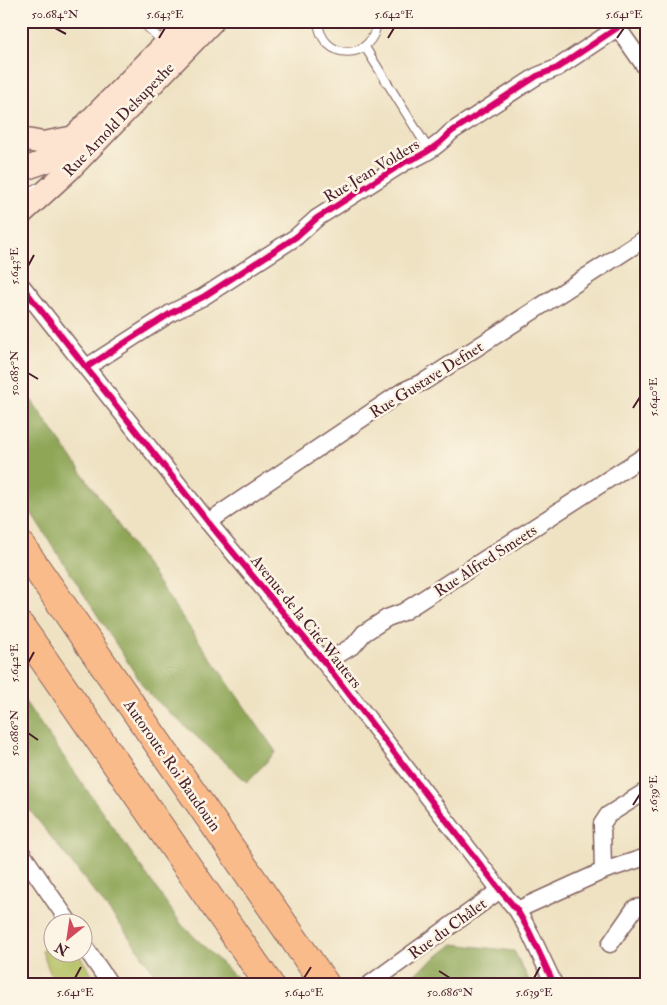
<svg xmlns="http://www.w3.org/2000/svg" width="667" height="1005" viewBox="0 0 667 1005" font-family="'IM FELL Double Pica',serif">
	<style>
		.green { fill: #b3bf60; stroke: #7e6f46 }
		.forest { fill: #8ea656; stroke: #6c6240 }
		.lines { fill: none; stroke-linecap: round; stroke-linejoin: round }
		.lane-casing { stroke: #846360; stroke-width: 10 }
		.street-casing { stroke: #846360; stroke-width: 19 }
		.secondary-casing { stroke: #846360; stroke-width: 25 }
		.highway-casing { stroke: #846360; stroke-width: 30 }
		.lane { stroke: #fff; stroke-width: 8 }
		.street { stroke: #fff; stroke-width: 16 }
		.secondary { stroke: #fde4d1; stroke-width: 22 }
		.highway { stroke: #fabb8b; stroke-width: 28 }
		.cycleway-casing { stroke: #fcf5e5; stroke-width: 9 }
		.cycleway { stroke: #d6006c; stroke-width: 6 }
		.ticks { fill: none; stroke: #4a1f2b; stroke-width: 2 }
		.labels { text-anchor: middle; stroke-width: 5; stroke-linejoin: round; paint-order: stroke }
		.street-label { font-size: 16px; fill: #4a1f2b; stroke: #fcf5e5 }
		.neatline { fill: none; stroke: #4a1f2b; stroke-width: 2 }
		.ticks-label { font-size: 12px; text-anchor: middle; fill: #4a1f2b }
	</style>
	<rect width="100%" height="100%" fill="#fcf5e5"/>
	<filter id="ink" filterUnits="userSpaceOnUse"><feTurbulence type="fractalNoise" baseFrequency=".02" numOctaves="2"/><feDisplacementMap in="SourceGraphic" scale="10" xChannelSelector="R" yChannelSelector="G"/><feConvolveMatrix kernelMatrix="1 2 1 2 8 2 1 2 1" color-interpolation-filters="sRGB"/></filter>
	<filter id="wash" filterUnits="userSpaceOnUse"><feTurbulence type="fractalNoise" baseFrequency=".0096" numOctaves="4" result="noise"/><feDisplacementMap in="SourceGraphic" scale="20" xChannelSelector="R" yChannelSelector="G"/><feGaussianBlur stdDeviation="1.12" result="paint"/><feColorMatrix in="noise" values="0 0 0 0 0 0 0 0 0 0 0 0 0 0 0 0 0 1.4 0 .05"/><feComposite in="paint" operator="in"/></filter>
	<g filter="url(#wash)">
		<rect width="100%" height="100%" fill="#efe2c3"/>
		<!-- green -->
		<polygon class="green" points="52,943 52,952 78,953 98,984 54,984 42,951"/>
		<!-- forest -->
		<g class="forest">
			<polygon points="21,385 276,752 247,782 147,692 21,497"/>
			<polygon points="21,696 182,925 243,984 162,984 122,927 21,799"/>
			<polygon points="453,944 514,951 531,984 402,984"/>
		</g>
	</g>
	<g filter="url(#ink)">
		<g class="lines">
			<!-- lane casing -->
			<g class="lane-casing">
				<g id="lane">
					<polyline points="141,21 163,42"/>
					<path d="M318,21C321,62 374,62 377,21"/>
					<polyline points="365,47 429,150"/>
					<polyline points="21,195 36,188"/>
				</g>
			</g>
			<!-- street casing -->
			<g class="street-casing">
				<g id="street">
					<polyline points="613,21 646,68"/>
					<polyline points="21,285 208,522 325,663 500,890 517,910 529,931 554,984"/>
					<path d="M87,367L171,313L203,297L296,237L317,218L405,162C423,156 438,146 451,132L537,76L557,68L617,28"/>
					<polyline points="208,522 403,391 425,381 646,238"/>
					<polyline points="325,663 354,645 364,633 387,618 403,612 646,455"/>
					<polyline points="21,852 69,922"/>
					<polyline points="603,871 602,824 608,815 646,791"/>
					<polyline points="517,910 603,871 646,857"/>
					<polyline points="82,943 110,984"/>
					<polyline points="610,944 635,908 646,906"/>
					<polyline points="370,984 500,890"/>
				</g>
			</g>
			<!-- secondary casing -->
			<g class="secondary-casing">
				<g id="secondary">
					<polyline points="21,139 43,143 75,137"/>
					<polyline points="21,170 47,161 56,155 188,21"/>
					<polyline points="21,214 68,171 213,21"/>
				</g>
			</g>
			<!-- highway casing -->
			<g class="highway-casing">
				<g id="highway">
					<polyline points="21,546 325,984"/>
					<polyline points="21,627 269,984"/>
				</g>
			</g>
			<!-- lane -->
			<use href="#lane" class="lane"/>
			<!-- street -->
			<use href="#street" class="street"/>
			<!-- secondary -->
			<use href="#secondary" class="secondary"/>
			<!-- highway -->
			<use href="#highway" class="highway"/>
			<!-- cycleway casing -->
			<g class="cycleway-casing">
				<g id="cycleway">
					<polyline points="21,285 208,522 325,663 500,890 517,910 529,931 554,984"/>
					<path d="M87,367L171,313L203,297L296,237L317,218L405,162C423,156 438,146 451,132L537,76L557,68L617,28"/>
				</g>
			</g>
			<!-- cycleway -->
			<use href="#cycleway" class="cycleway"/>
		</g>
	</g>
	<!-- ticks -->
	<path class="ticks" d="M55,28L66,34M159,38L165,28M388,38L394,28M617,38L624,28M28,266L34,255M28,373L38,379M633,408L640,397M28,663L34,652M28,733L38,740M633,805L640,794M439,971L450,978M75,978L81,967M304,978L311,967M534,978L540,967"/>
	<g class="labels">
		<!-- street labels -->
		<g class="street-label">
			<text transform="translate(118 119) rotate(-46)" y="6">Rue Arnold Delsupexhe</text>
			<text transform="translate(371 170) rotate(-31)" y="6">Rue Jean Volders</text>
			<text transform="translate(426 379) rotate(-32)" y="6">Rue Gustave Defnet</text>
			<text transform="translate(485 560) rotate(-33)" y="6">Rue Alfred Smeets</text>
			<text transform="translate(307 621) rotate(51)" y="6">Avenue de la Cité Wauters</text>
			<text transform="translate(173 765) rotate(55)" y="6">Autoroute Roi Baudouin</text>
			<text transform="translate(447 928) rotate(-36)" y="6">Rue du Châlet</text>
		</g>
	</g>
	<!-- margin -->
	<rect width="667" height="1005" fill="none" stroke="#fcf5e5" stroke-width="55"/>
	<!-- north arrow -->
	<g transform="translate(68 938) rotate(210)"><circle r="24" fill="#fcf5e5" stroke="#b59f9b"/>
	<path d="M0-4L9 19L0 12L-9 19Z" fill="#d1495b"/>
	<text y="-8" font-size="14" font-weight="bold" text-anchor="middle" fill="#4a1f2b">N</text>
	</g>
	<rect x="28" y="28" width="612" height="950" class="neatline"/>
	<g class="ticks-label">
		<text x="55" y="18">50.684°N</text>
		<text x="165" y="18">5.643°E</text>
		<text x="394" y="18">5.642°E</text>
		<text x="624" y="18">5.641°E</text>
		<text transform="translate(14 266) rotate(-90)" y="4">5.643°E</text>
		<text transform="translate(14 373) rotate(-90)" y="4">50.685°N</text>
		<text transform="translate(653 397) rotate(-90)" y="4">5.640°E</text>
		<text transform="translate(14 663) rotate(-90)" y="4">5.642°E</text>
		<text transform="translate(14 733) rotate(-90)" y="4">50.686°N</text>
		<text transform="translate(653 794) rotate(-90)" y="4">5.639°E</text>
		<text x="75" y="996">5.641°E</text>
		<text x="304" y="996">5.640°E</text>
		<text x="450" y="996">50.686°N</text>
		<text x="534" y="996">5.639°E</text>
	</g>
</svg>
